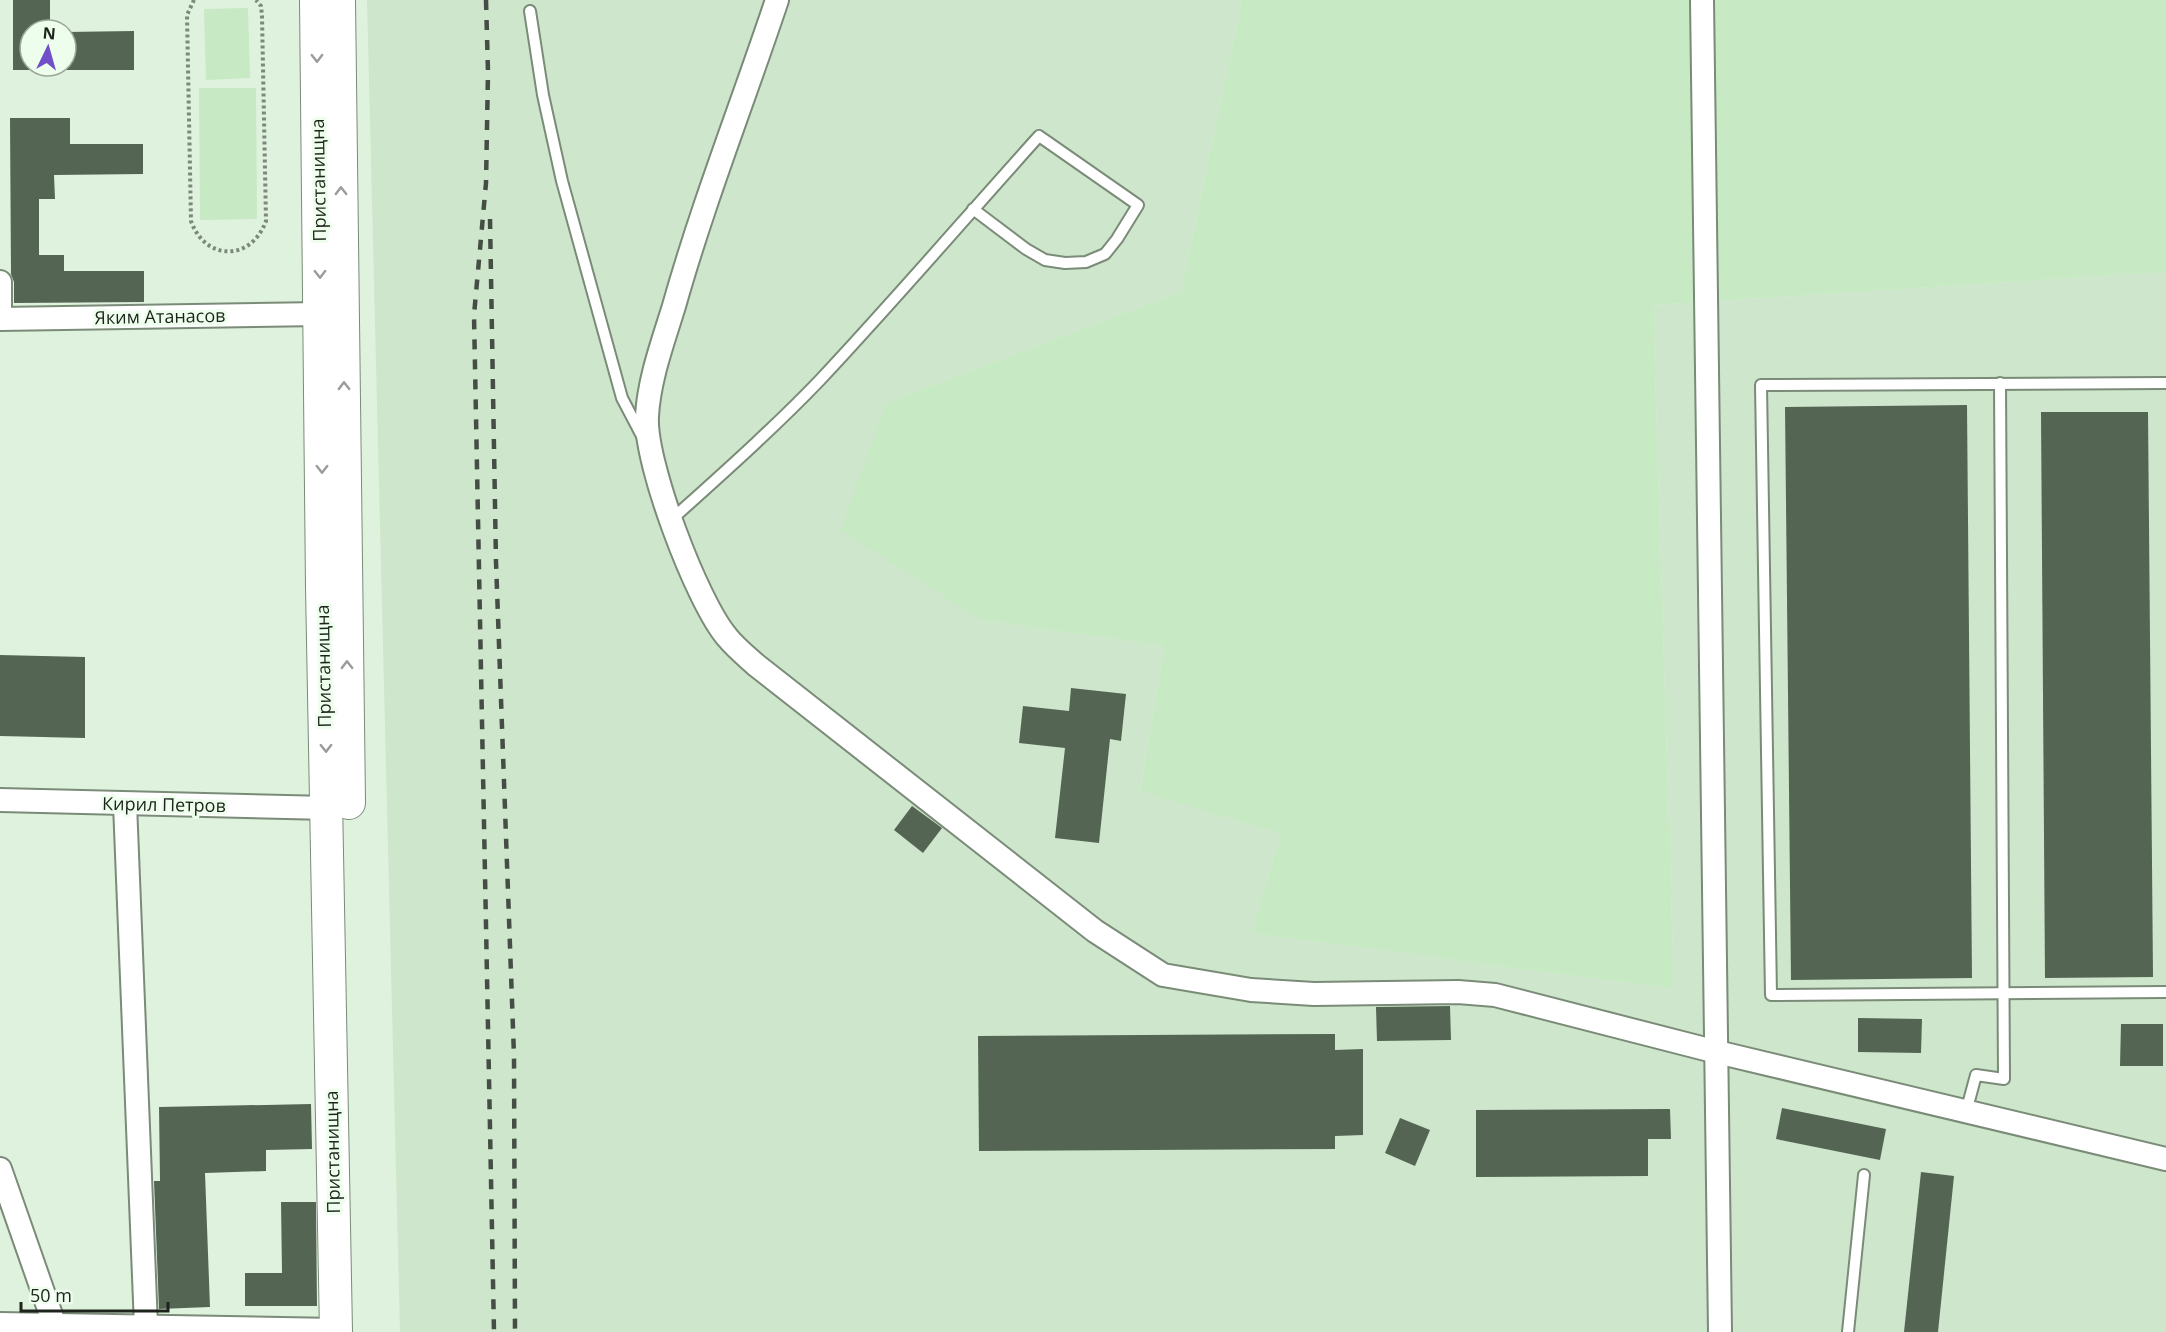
<svg xmlns="http://www.w3.org/2000/svg" width="2166" height="1332" viewBox="0 0 2166 1332" font-family="'Open Sans',sans-serif">
	<style>
		.built { fill: #cee6cb }
		.green { fill: #c7e9c3 }
		.building { fill: #546553 }
		.lines { fill: none; stroke-linecap: round; stroke-linejoin: round }
		.service-casing { stroke: #7a8b78; stroke-width: 14 }
		.minor-casing { stroke: #7a8b78; stroke-width: 26 }
		.secondary-casing { stroke: #7a8b78; stroke-width: 34 }
		.path { stroke: #7c897a; stroke-width: 4; stroke-dasharray: 3 3; stroke-linecap: butt }
		.service { stroke: #fff; stroke-width: 10 }
		.minor { stroke: #fff; stroke-width: 22 }
		.secondary { stroke: #fff; stroke-width: 32 }
		.rail { stroke: #454e44; stroke-width: 4.5; stroke-dasharray: 10 10; stroke-linecap: butt }
		.oneway { stroke: #999c99 }
		.labels { text-anchor: middle; stroke-width: 6; stroke-linejoin: round; paint-order: stroke }
		.street-label { font-size: 18px; fill: #1d241c; stroke: #eefeed }
	</style>
	<rect width="100%" height="100%" fill="#dff2dd"/>
	<!-- built -->
	<polygon class="built" points="367,0 1242,0 1181,292 886,403 981,620 1164,646 1140,790 1281,834 1251,933 1674,989 1653,305 2166,272 2166,1332 400,1332"/>
	<!-- green -->
	<g class="green">
		<polygon points="1242,0 2166,0 2166,272 1653,305 1674,989 1251,933 1281,834 1140,791 1164,646 981,620 841,530 886,403 1181,292"/>
		<polygon points="248,8 250,78 206,80 204,9"/>
		<polygon points="199,88 256,88 257,219 200,220"/>
	</g>
	<!-- building -->
	<g class="building">
		<polygon points="13,0 50,0 50,30 30,30 30,70 13,70"/>
		<polygon points="134,31 134,70 66,70 66,32"/>
		<polygon points="10,118 70,118 70,144 143,144 143,174 54,175 55,199 39,199 39,255 64,255 64,271 144,271 144,302 14,303 14,282 11,274"/>
		<polygon points="1967,405 1972,978 1791,980 1785,407"/>
		<polygon points="2041,412 2148,412 2153,977 2045,978"/>
		<polygon points="0,655 85,657 85,738 0,736"/>
		<polygon points="1071,688 1126,694 1121,741 1110,739 1099,843 1055,838 1065,748 1019,743 1023,706 1069,711"/>
		<polygon points="912,806 942,828 923,853 894,830"/>
		<polygon points="1450,1006 1451,1040 1377,1041 1376,1007"/>
		<polygon points="1858,1018 1922,1019 1921,1053 1858,1052"/>
		<polygon points="2121,1024 2163,1024 2163,1066 2120,1066"/>
		<polygon points="1335,1034 1335,1050 1363,1049 1363,1135 1335,1136 1335,1149 979,1151 978,1036"/>
		<polygon points="311,1104 312,1149 266,1150 266,1171 205,1173 210,1307 159,1309 154,1181 160,1181 159,1107"/>
		<polygon points="1782,1108 1886,1129 1880,1160 1776,1139"/>
		<polygon points="1670,1109 1671,1139 1648,1139 1648,1176 1476,1177 1476,1110"/>
		<polygon points="1400,1118 1430,1130 1415,1166 1385,1153"/>
		<polygon points="1921,1172 1954,1176 1938,1332 1904,1332"/>
		<polygon points="281,1202 316,1202 317,1306 245,1306 245,1273 282,1273"/>
	</g>
	<g class="lines">
		<!-- service casing -->
		<g class="service-casing">
			<g id="service">
				<polyline points="530,11 543,95 562,181 622,398 643,438"/>
				<polyline points="2166,383 1761,385 1771,995 2166,992"/>
				<path d="M671,520C722,474 773,429 820,380C895,300 966,217 1039,136L1138,205L1117,239L1105,254L1086,262L1065,263L1045,260L1026,249L973,209"/>
				<polyline points="1966,1112 1976,1075 2004,1079 2000,383"/>
				<polyline points="1848,1332 1864,1175"/>
			</g>
		</g>
		<!-- minor casing -->
		<g class="minor-casing">
			<g id="minor">
				<path d="M777,0C743,102 703,203 674,306C663,342 649,379 647,416C644,462 697,602 727,637C735,647 746,656 756,665L1095,931L1163,975L1251,990L1314,994L1458,992L1495,995L1717,1052L2166,1159"/>
				<polyline points="1702,0 1720,1332"/>
				<polyline points="0,282 0,319 321,314"/>
				<polyline points="0,800 328,808"/>
				<polyline points="125,804 146,1326"/>
				<polyline points="0,1169 57,1332"/>
				<polyline points="0,1324 336,1330"/>
			</g>
		</g>
		<!-- secondary casing -->
		<g class="secondary-casing">
			<g id="secondary">
				<polyline points="316,0 322,587 336,1332"/>
				<polyline points="339,0 349,803"/>
			</g>
		</g>
		<!-- path -->
		<path class="path" d="M194,0L187,15L191,221C205,261 251,262 266,221L262,16L261,6L256,0"/>
		<!-- service -->
		<use href="#service" class="service"/>
		<!-- minor -->
		<use href="#minor" class="minor"/>
		<!-- secondary -->
		<use href="#secondary" class="secondary"/>
		<!-- rail -->
		<g class="rail">
			<polyline points="486,0 488,72 486,183 474,315 494,1332"/>
			<polyline points="490,219 496,562 514,1056 515,1332"/>
		</g>
	</g>
	<!-- one-way arrows -->
	<defs><path id="oneway-chevron" d="M-2-3.5L2.5 0L-2 3.5" fill="none" stroke-width="1.6" stroke-linecap="round" stroke-linejoin="round" transform="scale(1.5)"/></defs>
	<g class="oneway">
		<use href="#oneway-chevron" transform="translate(317 58) rotate(89)"/>
		<use href="#oneway-chevron" transform="translate(341 191) rotate(-91)"/>
		<use href="#oneway-chevron" transform="translate(320 274) rotate(89)"/>
		<use href="#oneway-chevron" transform="translate(344 386) rotate(-91)"/>
		<use href="#oneway-chevron" transform="translate(322 469) rotate(90)"/>
		<use href="#oneway-chevron" transform="translate(347 665) rotate(-91)"/>
		<use href="#oneway-chevron" transform="translate(326 748) rotate(89)"/>
	</g>
	<g class="labels">
		<!-- street labels -->
		<g class="street-label">
			<text transform="translate(319 180) rotate(-91)" y="6">Пристанищна</text>
			<text transform="translate(160 317) rotate(-1)" y="6">Яким Атанасов</text>
			<text transform="translate(324 666) rotate(-91)" y="6">Пристанищна</text>
			<text transform="translate(164 805) rotate(1)" y="6">Кирил Петров</text>
			<text transform="translate(333 1152) rotate(-91)" y="6">Пристанищна</text>
		</g>
	</g>
	<!-- north arrow -->
	<g transform="translate(48 48) rotate(5)"><circle r="28" fill="#eefeed" stroke="#9aa799" stroke-width="1.5"/>
	<path d="M0-4.5L10 22L0 15L-10 22Z" fill="#714fc8"/>
	<text y="-9" font-size="16" font-weight="bold" text-anchor="middle" fill="#1d241c">N</text>
	</g>
	<!-- scale -->
	<path d="M21 1302v9h147v-9" fill="none" stroke="#1d241c" stroke-width="3"/>
	<text x="30" y="1302" font-size="18" fill="#1d241c" stroke="#eefeed" stroke-width="4.5" paint-order="stroke">50 m</text>
</svg>
